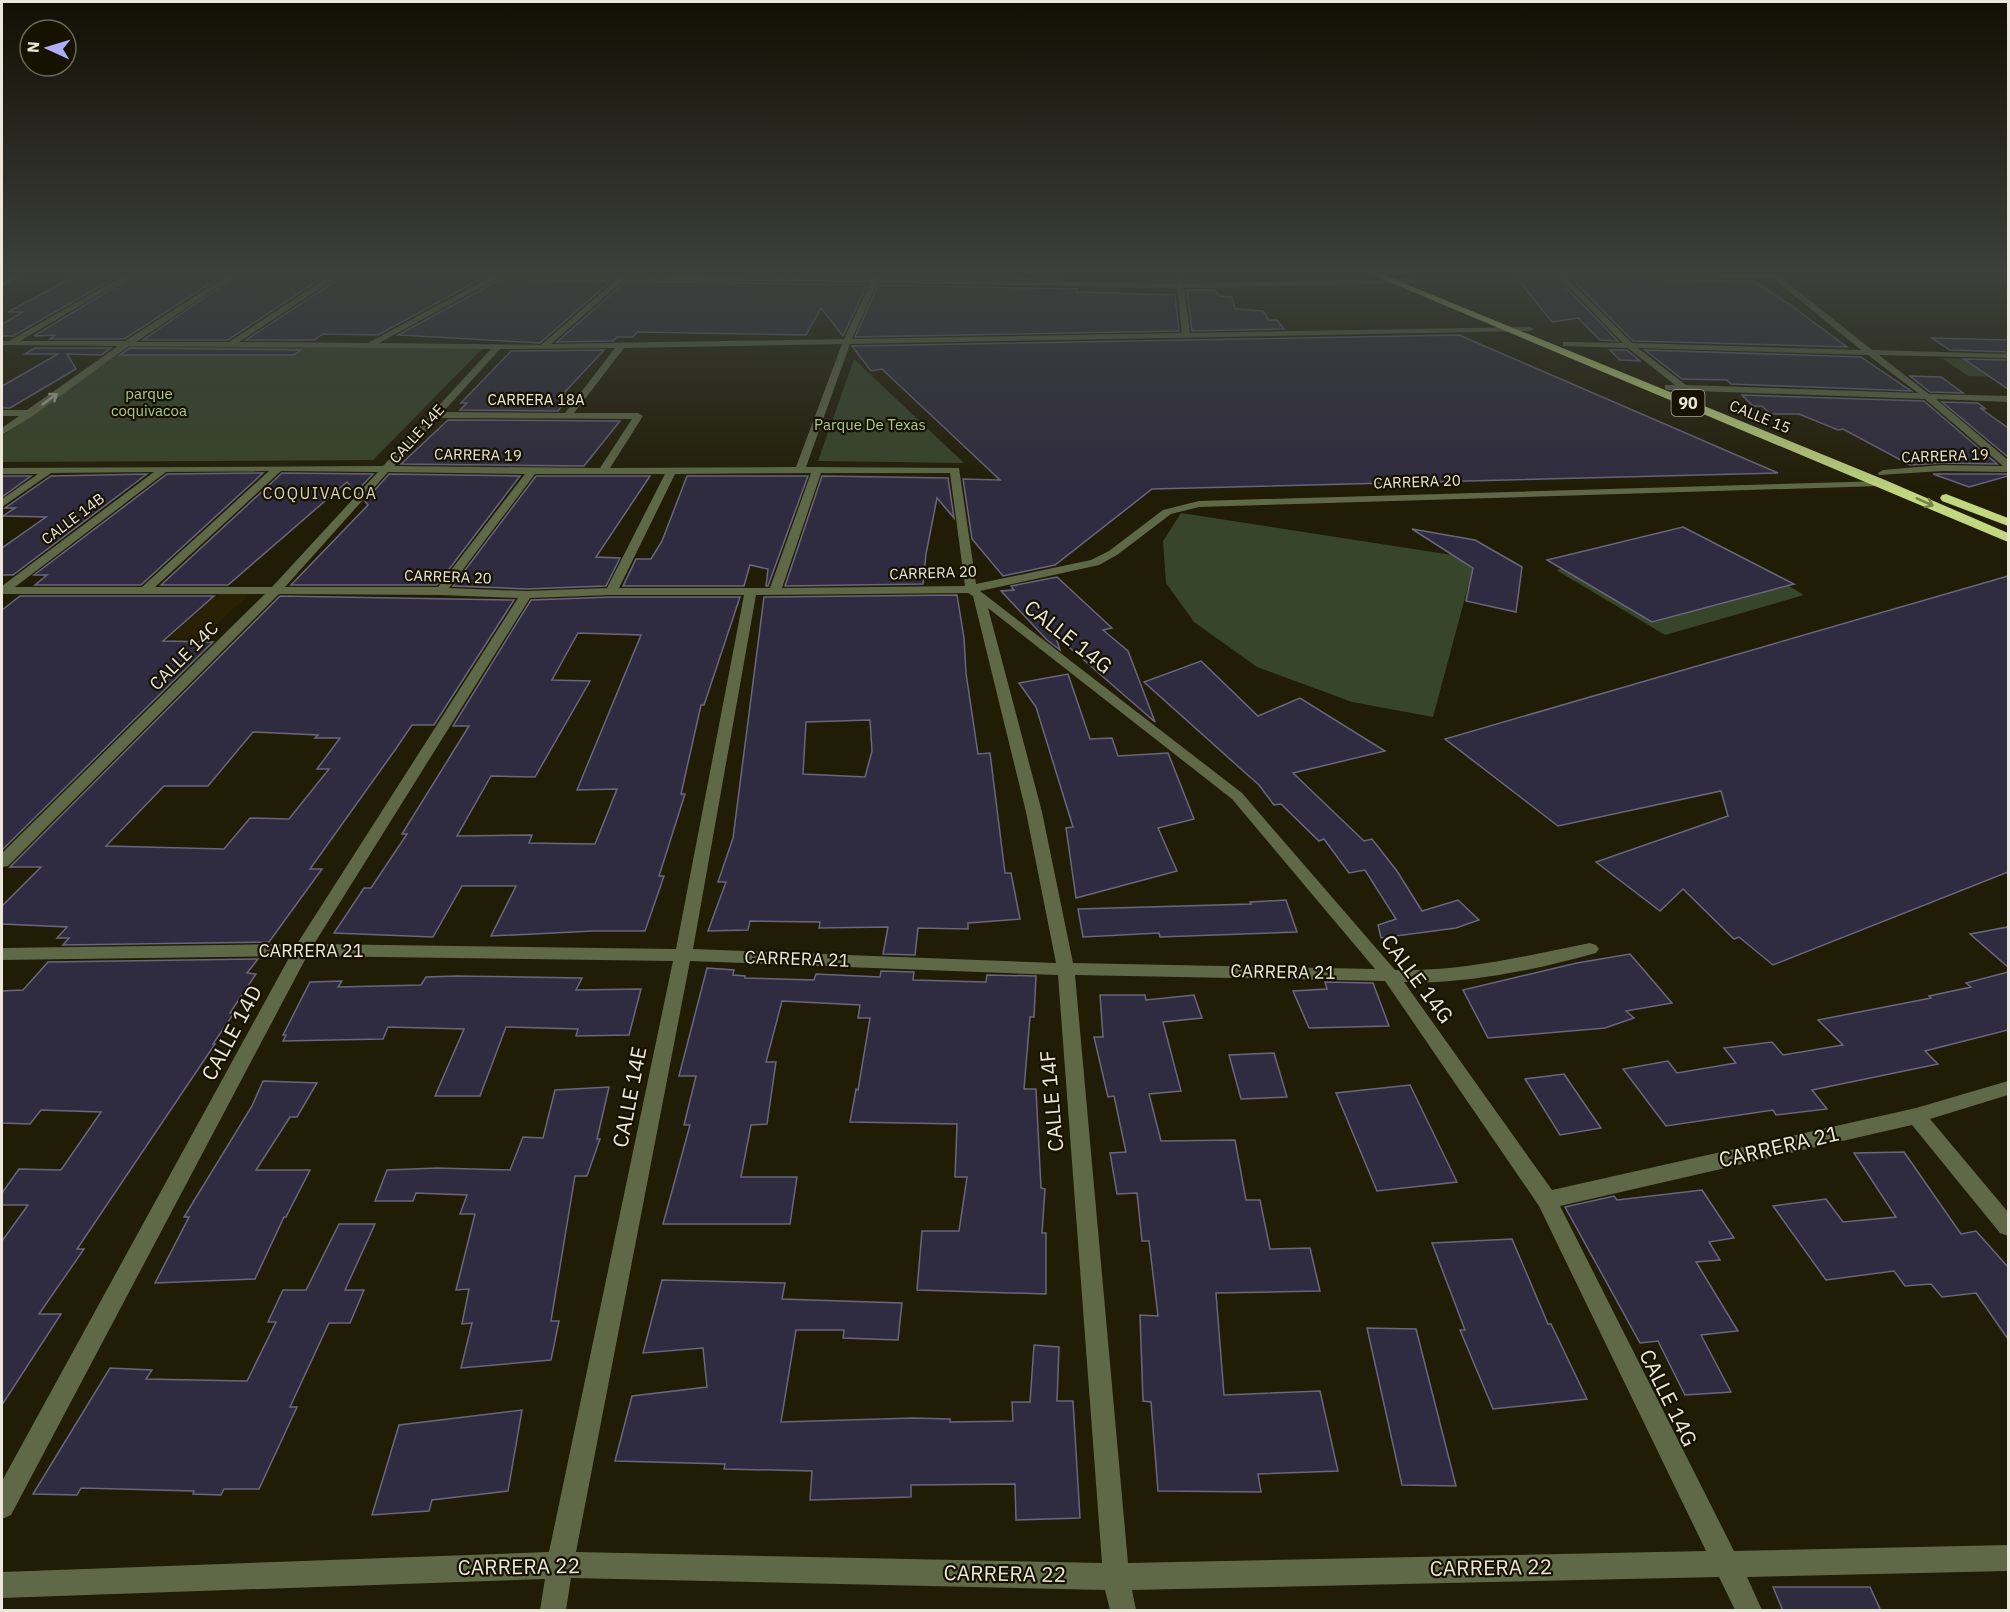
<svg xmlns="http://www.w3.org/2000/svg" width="2010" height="1612" viewBox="0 0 2010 1612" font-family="'IBM Plex Sans',sans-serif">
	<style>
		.built { fill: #282103 }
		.green { fill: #37452a }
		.building { fill: #2f2b40; stroke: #6a667e; stroke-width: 1.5; fill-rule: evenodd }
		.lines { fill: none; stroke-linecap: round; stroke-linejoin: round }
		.street { fill: #606947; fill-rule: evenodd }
		.highway { fill: #c1d780; fill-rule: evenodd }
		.oneway { stroke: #b3b5a0 }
		.oneway2 { stroke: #747e46 }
		.labels { text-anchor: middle; stroke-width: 4.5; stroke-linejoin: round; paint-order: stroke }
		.far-park-label { font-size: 15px; fill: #adcb91; stroke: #171200 }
		.far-street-label { font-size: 15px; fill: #ebe8db; stroke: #171200 }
		.shield { fill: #171200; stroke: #aba899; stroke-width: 1.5 }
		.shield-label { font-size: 16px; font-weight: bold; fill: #ebe8db }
		.far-neighbourhood-label { font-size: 16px; letter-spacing: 1.5px; fill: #d9d3b8; stroke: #171200 }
		.street-label { font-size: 18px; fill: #ebe8db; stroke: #171200 }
		.near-street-label { font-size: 21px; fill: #ebe8db; stroke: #171200 }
	</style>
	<rect width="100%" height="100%" fill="#201c05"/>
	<!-- built -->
	<polygon class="built" points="221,592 251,593 200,639 169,638"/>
	<!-- green -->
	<g class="green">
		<polygon points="130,346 482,349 373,460 2,462 2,436"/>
		<polygon points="1942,358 2008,361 2008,377 1968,376"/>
		<polygon points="854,359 964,463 818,461"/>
		<polygon points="1181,513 1452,555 1473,568 1433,717 1352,702 1257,667 1194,622 1166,583 1163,541"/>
		<polygon points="1683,540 1724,547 1804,595 1665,635 1556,570"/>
	</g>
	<!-- building -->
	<g class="building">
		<polygon points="85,271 127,271 13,336 2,336 2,324 23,312 8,312"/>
		<polygon points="141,271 230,271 124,339 50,339 55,335 34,336"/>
		<polygon points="243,271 281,271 286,275 325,276 228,340 143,340"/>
		<polygon points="625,271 879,271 871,277 625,273"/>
		<polygon points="884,271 1064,271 1058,280 885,277 887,274"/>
		<polygon points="343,276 481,279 378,335 323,334 314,340 246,340"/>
		<polygon points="1516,277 1556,277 1618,341 1600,340 1578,318 1552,322"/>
		<polygon points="1571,278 1753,281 1789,304 1847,347 1633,341"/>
		<polygon points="501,279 611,281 540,343 398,335"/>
		<polygon points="626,281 867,285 843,336 821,308 806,335 637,332 633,337 617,337 613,341 557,342"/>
		<polygon points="878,285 1078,289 1076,292 1175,295 1179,331 855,337"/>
		<polygon points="1187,290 1215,290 1219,296 1232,297 1235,309 1263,311 1269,320 1277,320 1284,329 1192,331"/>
		<polygon points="1459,335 1778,473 1152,489 1055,565 1003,576 972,539 963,479 1000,480 882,369 871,371 852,346"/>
		<polygon points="1932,338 2008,340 2008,352 1950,350"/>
		<polygon points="35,348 111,348 101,355 67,354 76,369 10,408 2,408 2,386 58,354 25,354"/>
		<polygon points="130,348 301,350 294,355 120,355"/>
		<polygon points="604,350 563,394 570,394 558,411 460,410 467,403 461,403 511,351"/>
		<polygon points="1610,350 1627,350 1640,361 1620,360"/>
		<polygon points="1645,350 1861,357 1911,391 1731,384 1727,380 1682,379"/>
		<polygon points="1964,359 2008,360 2008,389"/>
		<polygon points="1910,376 1941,377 1963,393 1930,392"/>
		<polygon points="1742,395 1924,401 1997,464 1942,463 1910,465 1843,429 1838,430 1799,414 1770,414 1762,406 1753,406"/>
		<polygon points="1942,402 1978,403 1986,409 1980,408 2008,428 2008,457"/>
		<polygon points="448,420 620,421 584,466 401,464"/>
		<polygon points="263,473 141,585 35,585 47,575 34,575 167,474"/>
		<polygon points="282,473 373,474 356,492 347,482 228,585 161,585"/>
		<polygon points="147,474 13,575 2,575 2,548 46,517 3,516 15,508 5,508 51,476"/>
		<polygon points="389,474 520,476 437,585 291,585 368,505 365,501"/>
		<polygon points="1933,474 2008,474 2008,476 1969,487"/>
		<polygon points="2,476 31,476 2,497"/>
		<polygon points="536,476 650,476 596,557 620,558 606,586 526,589 453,586"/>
		<polygon points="687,476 808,476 768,586 766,586 768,569 750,565 744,586 623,586 636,559 651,559 662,541"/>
		<polygon points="822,476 948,478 954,518 937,498 926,554 923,584 785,586"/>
		<polygon points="1683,527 1794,584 1652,622 1547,560"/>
		<polygon points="1412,529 1475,540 1522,567 1516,612 1466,601 1473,568"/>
		<polygon points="2008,576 2008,872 1773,965 1739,937 1734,939 1683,889 1660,911 1596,862 1728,816 1721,791 1558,826 1445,739"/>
		<polygon points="1057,577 1112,628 1103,630 1128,651 1155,722 1055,635 1060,650 1047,640 1001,591 1014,590 1011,586"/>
		<path d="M957,595L964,638L966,673L978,754L990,753L1005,873H1011L1020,919L968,923V929L918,928L915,955L883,954L888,927L819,928L820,922L750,921L748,930L708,931L726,882H718L733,838L764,597ZM870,720L872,751L865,777L803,774L806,722Z"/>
		<polygon points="20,596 214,596 163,641 213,642 2,850 2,610"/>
		<path d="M280,596L514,600L434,725H412L395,750L310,869H322L269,942L63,945L69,938H57L67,927L2,924V906L41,867H10ZM253,732L318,735L315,738H340L317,769H329L289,819L250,818L224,849L106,846L164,786H208Z"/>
		<path d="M611,597H740L704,705H701L681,794H685L659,876H664L645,931H593L491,936L516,886H462L433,937L334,933L364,888H371L407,834H402L469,726H453L531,600ZM578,633L641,635L577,790L617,789L595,844L529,843L532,835L457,836L491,776L535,777L590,681L552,680Z"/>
		<polygon points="1201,661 1258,716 1300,698 1385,751 1293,773 1364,841 1372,839 1397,871 1422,911 1458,900 1479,920 1456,928 1381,938 1378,925 1396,919 1365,870 1349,873 1324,839 1319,841 1281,804 1274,805 1259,785 1241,769 1144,682"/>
		<polygon points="1068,674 1090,739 1112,738 1118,756 1168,753 1194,819 1158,828 1177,871 1076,898 1066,828 1073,827 1036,707 1019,683"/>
		<polygon points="1286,900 1297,932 1160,937 1159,933 1083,937 1078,909 1251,904 1250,902"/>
		<polygon points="2008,927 2008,967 1970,934"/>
		<polygon points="1630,954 1672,1003 1626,1011 1634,1018 1605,1028 1488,1038 1463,990 1577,963"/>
		<polygon points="258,959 247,973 256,974 230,1013 234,1013 213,1044 215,1044 77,1249 84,1249 39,1314 61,1314 2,1405 2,1241 28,1205 2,1205 2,1193 19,1169 61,1170 101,1112 41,1110 30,1124 2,1123 2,991 23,990 48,962"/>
		<polygon points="707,968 734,970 733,975 745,976 745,978 814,980 816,974 880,977 881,971 914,972 913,980 986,982 987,975 1036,976 1034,1017 1030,1017 1024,1089 1036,1089 1041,1188 1045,1189 1042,1233 1046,1233 1046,1294 917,1290 922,1231 959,1231 967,1177 955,1177 957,1124 850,1122 856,1089 858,1090 870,1018 858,1018 860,1005 782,1001 766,1062 776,1062 767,1124 751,1125 741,1177 797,1177 790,1224 663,1224 690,1125 684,1125 696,1076 679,1076"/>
		<polygon points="2008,972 2008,1030 1925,1051 1938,1064 1812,1090 1827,1109 1776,1115 1773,1110 1666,1126 1623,1069 1668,1061 1677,1073 1736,1063 1724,1048 1772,1042 1783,1055 1843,1045 1818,1020 1931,998 1929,996 1971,987 1966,983"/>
		<polygon points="456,976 582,978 576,990 641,989 629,1035 576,1036 578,1029 506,1027 480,1096 435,1096 464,1029 388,1027 383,1039 283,1041 286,1035 283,1035 310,982 342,981 338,987 421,985 426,977"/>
		<polygon points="1325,982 1373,983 1389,1026 1309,1028 1293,991 1327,989"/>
		<polygon points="1100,995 1145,995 1146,1000 1194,995 1202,1018 1163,1022 1181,1091 1149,1094 1161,1141 1235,1140 1246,1200 1260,1200 1270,1249 1310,1248 1320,1291 1216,1293 1224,1395 1320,1391 1338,1471 1258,1474 1261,1492 1158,1491 1151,1402 1143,1401 1140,1315 1158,1316 1149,1241 1142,1241 1137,1193 1117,1194 1110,1153 1126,1152 1114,1096 1108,1097 1094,1037 1103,1037"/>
		<polygon points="1274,1053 1287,1097 1241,1099 1229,1055"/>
		<polygon points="1564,1074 1601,1128 1560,1135 1525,1079"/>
		<polygon points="263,1081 317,1083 297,1117 290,1117 256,1170 310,1170 286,1217 284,1217 255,1279 155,1283 189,1217 184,1217 252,1106"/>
		<polygon points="1410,1085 1457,1182 1377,1191 1336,1093"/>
		<polygon points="609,1087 597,1139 600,1139 587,1176 575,1176 551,1321 559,1321 551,1360 461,1368 472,1323 462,1324 469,1289 456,1290 475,1214 460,1214 467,1195 416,1193 413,1201 375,1201 387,1170 437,1168 510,1170 523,1137 543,1138 555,1090"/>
		<polygon points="1904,1152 1961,1234 1976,1231 2008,1267 2008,1339 1976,1293 1942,1297 1931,1284 1905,1286 1894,1271 1826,1280 1773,1206 1826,1199 1843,1222 1896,1217 1854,1153"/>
		<polygon points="1702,1190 1734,1238 1709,1242 1720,1260 1696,1262 1738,1331 1701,1335 1731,1392 1685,1395 1658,1341 1640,1343 1565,1207 1614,1196 1617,1200"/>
		<polygon points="339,1224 375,1224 345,1290 364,1290 350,1323 329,1323 290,1407 297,1407 259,1489 224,1489 221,1495 193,1494 194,1491 81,1488 77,1495 33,1494 110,1368 152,1370 146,1379 247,1381 276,1322 268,1322 283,1290 306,1290"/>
		<polygon points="1512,1239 1548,1324 1551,1324 1587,1399 1493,1409 1460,1330 1465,1330 1432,1243"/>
		<polygon points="662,1280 785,1283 782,1299 902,1303 898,1340 843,1338 844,1330 796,1330 781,1422 913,1418 950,1419 950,1422 1013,1421 1012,1402 1030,1402 1034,1345 1059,1347 1057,1401 1073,1401 1080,1518 1016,1520 1015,1484 911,1485 911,1497 810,1500 812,1471 724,1469 725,1464 615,1461 632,1396 707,1387 703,1348 643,1353"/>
		<polygon points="1367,1328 1416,1329 1456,1486 1402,1485"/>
		<polygon points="522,1410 508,1491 432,1500 429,1511 372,1515 399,1425"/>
		<polygon points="1773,1587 1870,1587 1881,1611 1783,1611"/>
	</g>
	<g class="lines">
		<!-- street -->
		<g class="street">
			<polygon points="24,271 32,271 2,287 2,282"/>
			<path d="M131,271H139L20,341H125L234,271H241L136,342H229L332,274L286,273L283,271L872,279L881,272L885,274L880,279L1177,284L1176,271H1182L1184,284L1413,279L1416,283L1184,288L1190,333L1530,327L1534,329L1530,331L850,344L806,467L959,468L976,584L1091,560L1109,551L1163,510L1199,501L1885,481V485L1881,486L1199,507L1171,514L1117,555L1099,565L980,591L1242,793L1395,970C1462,972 1525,956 1590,943L1596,945L1599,949L1596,953C1540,969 1462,985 1404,982L1552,1190L1916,1108L2008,1081V1095L1930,1119L2008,1212V1236L2000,1233L1912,1125L1560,1206L1734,1551L2008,1545V1571L1747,1577L1762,1610H1735L1719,1577L1132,1590L1136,1610H1110L1105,1590L571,1578L566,1610H540L545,1579L2,1598V1572L549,1552L673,961L307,956L11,1515L2,1519V1481L290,956L2,960V948L297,944L518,598L441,595L279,594L8,866L2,867V853L265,594H2V586L154,472L51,473L2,507V499L38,474H2V468L383,466L491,349L129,346L34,415L2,435V428L19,416H2V410H27L118,346L2,345V341H9ZM342,274L490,277L368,343L239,342ZM500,277L617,279L541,345L379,343ZM625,279L870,283L844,339L551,344ZM877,283L1177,288L1182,333L852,339ZM842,344L796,467L610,468L643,416L638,413H574L624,348ZM615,348L565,413L443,412L500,349ZM438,418L632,419L600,468L394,466ZM269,471L142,587H15L166,472ZM281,471L378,472L272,587H155ZM388,472L525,474L438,587H285ZM811,473L770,588H619L675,474ZM821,473H950L965,586L782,588ZM535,474H665L607,588L526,591L449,588ZM968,593L973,596L1026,812L1056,963L693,949L756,595ZM611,595H744L676,949L314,944L530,598ZM988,608L1232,799L1375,969L1073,963L1042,812ZM690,961L1058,975L1102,1563L576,1552ZM1075,975L1385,981L1539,1206L1706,1551L1128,1563Z"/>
			<path d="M1412,271L1769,275L1766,271H1773L1872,350L2008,354V358L1879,355L1929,394L2008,396V402L1936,399L2008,460V472L1942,471L1879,475L1878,473L1883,470L1942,465L2003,466L1925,399L1668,390L1665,389V385H1675L1628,348L1563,346V342H1566L1623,343L1557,275L1415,273ZM1565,276L1774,279L1861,350L1632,343ZM1638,348L1868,355L1918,393L1686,385Z"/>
		</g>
		<!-- highway -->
		<g class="highway">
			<polygon points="1363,271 1374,271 1885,480 2008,533 2008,542"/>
			<polygon points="1946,494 2008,518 2008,526 1942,501 1940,498 1942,495"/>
		</g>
	</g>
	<!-- one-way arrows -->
	<defs><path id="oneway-shaft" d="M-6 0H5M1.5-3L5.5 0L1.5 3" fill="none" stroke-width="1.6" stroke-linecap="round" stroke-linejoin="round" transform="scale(1.5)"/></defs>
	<use class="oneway" href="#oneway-shaft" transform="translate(50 399) rotate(-36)"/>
	<use class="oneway2" href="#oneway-shaft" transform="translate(1925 502) rotate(24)"/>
	<!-- sky -->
	<linearGradient id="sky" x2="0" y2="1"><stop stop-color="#120f03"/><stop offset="0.55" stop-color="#3c403b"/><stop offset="1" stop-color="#3c403b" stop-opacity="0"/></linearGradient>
	<rect width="2010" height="496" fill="url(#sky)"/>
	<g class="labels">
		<!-- far-park labels -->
		<g class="far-park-label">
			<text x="149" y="399">parque<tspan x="149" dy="17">coquivacoa</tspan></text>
			<text x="870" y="430">Parque De Texas</text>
		</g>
		<!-- far-street labels -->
		<g class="far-street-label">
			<text x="536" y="405">CARRERA 18A</text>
			<text transform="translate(1760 417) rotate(22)" y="5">CALLE 15</text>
			<text transform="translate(417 434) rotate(-48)" y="5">CALLE 14E</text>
			<text transform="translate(478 455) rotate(1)" y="5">CARRERA 19</text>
			<text transform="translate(1945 456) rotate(-2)" y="5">CARRERA 19</text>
			<text transform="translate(1417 482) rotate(-2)" y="5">CARRERA 20</text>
			<text transform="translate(73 519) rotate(-37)" y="5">CALLE 14B</text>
			<text transform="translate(933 573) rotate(-2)" y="5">CARRERA 20</text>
			<text transform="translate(448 577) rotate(2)" y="5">CARRERA 20</text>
		</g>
		<!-- shield labels -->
		<rect class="shield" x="1671.5" y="390" width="33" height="26" rx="4.5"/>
		<g class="shield-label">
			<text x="1688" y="409">90</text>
		</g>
		<!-- far-neighbourhood labels -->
		<g class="far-neighbourhood-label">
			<text x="320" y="499">COQUIVACOA</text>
		</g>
		<!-- street labels -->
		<g class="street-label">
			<text transform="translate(184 656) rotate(-45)" y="6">CALLE 14C</text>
			<text x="311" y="957">CARRERA 21</text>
			<text transform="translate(797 959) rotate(2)" y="6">CARRERA 21</text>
			<text transform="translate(1283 972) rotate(1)" y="6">CARRERA 21</text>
		</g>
		<!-- near-street labels -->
		<g class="near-street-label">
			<text transform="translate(1068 637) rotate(38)" y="7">CALLE 14G</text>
			<text transform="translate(1417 979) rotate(53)" y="7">CALLE 14G</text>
			<text transform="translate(232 1033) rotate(-62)" y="7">CALLE 14D</text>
			<text transform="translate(630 1097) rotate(-79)" y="7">CALLE 14E</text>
			<text transform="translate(1052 1101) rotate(-95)" y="7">CALLE 14F</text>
			<text transform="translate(1779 1147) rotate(-13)" y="7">CARRERA 21</text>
			<text transform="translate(1668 1398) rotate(64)" y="7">CALLE 14G</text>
			<text transform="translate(519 1567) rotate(-1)" y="7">CARRERA 22</text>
			<text transform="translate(1491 1568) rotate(-1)" y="7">CARRERA 22</text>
			<text transform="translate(1005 1574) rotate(1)" y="7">CARRERA 22</text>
		</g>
	</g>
	<!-- border -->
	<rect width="2010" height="1612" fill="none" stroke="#ebe8db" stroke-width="6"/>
	<!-- north arrow -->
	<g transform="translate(48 48) rotate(274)"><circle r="28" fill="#171200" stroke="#6c6858" stroke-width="1.5"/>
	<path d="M0-4.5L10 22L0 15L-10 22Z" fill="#adaffb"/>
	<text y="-9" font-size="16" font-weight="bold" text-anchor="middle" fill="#ebe8db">N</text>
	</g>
</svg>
